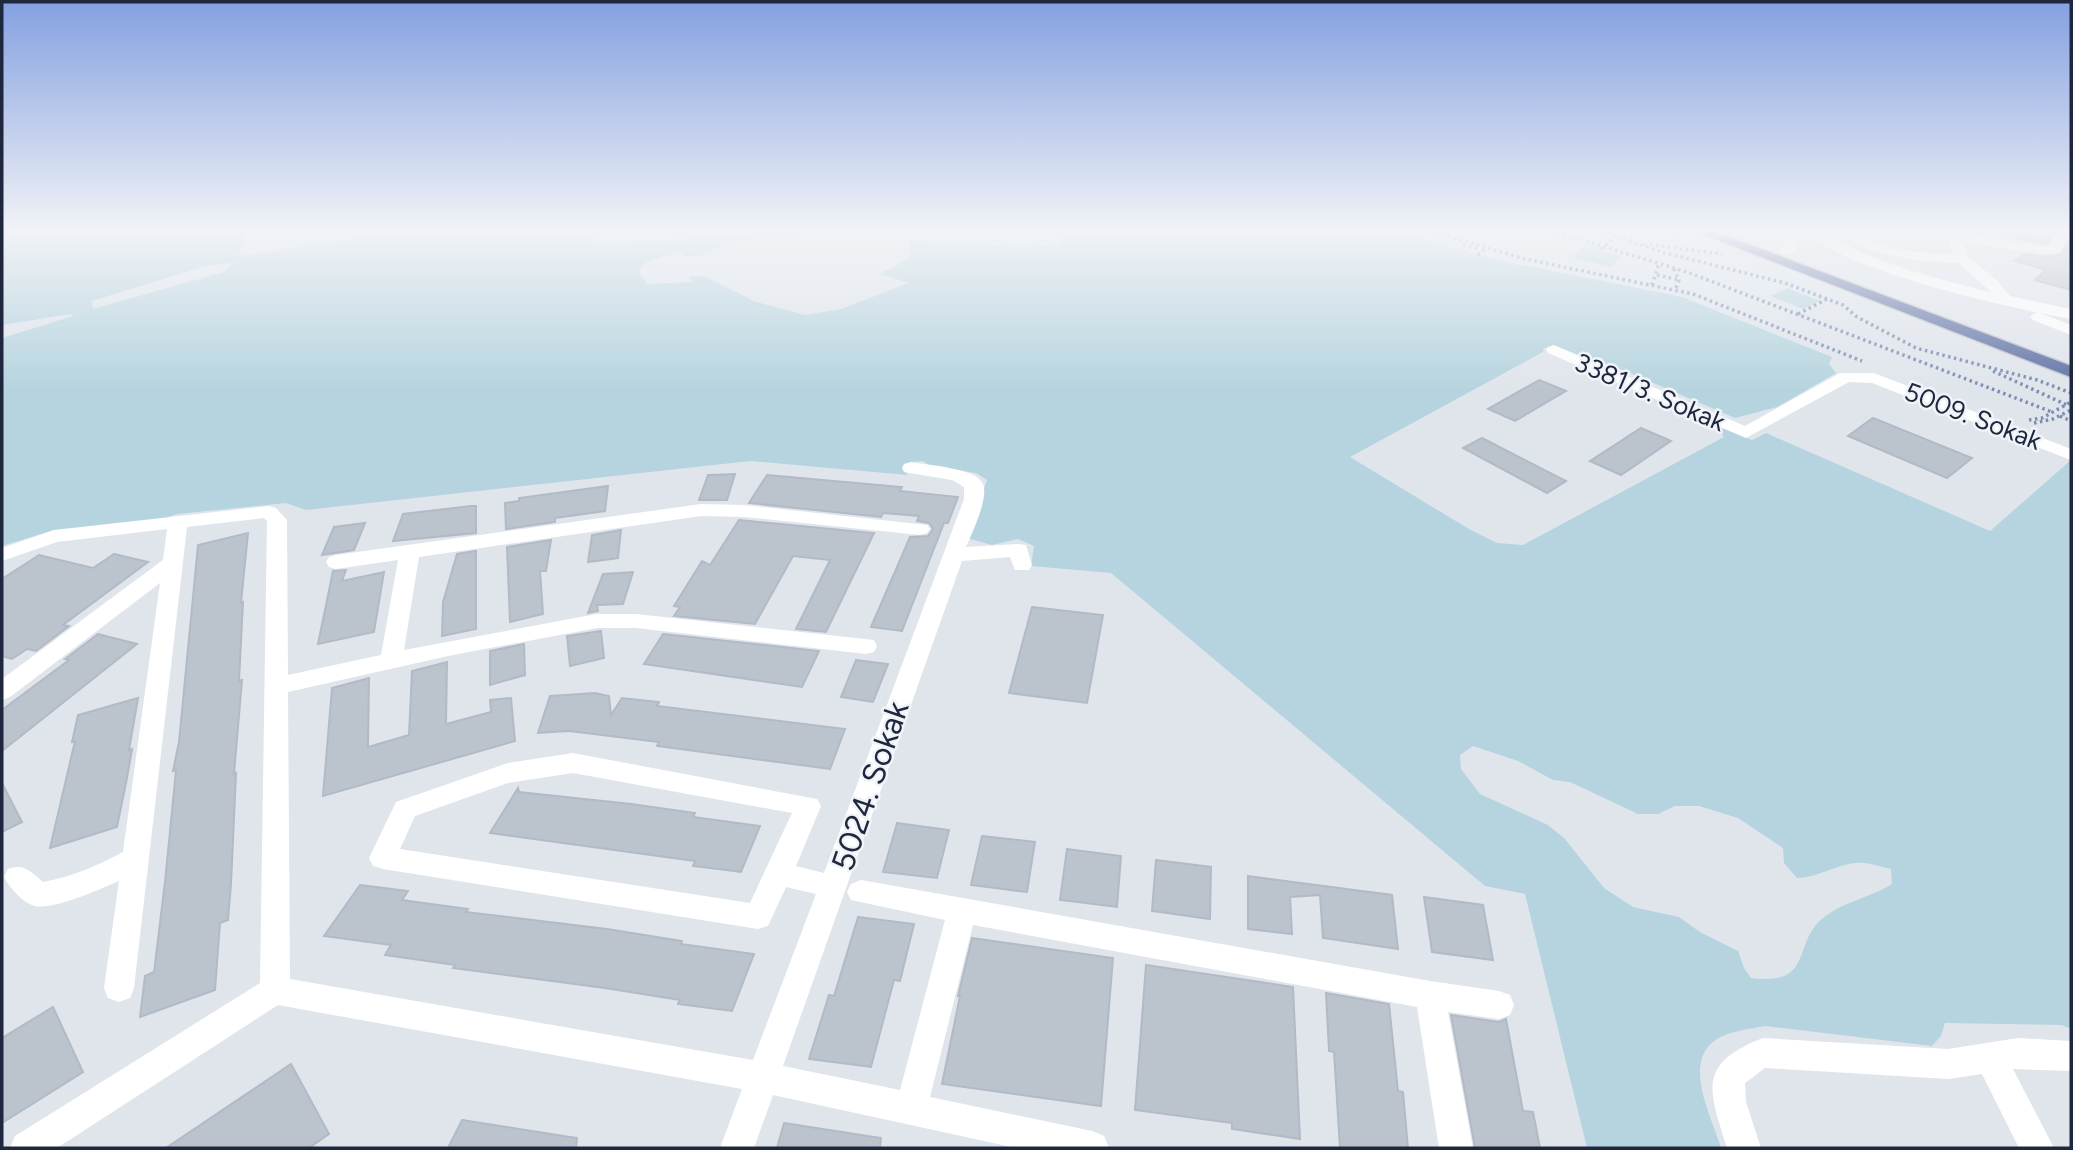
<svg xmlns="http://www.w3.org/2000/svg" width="2073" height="1150" viewBox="0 0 2073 1150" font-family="Figtree,sans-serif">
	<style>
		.green { fill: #b6d4df; fill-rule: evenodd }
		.building { fill: #bbc3cd; stroke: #b2bac6; stroke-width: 2 }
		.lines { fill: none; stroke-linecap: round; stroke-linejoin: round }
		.major-casing { stroke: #c0c3c9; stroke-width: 3 }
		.path { stroke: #7d8eb2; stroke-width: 3.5; stroke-dasharray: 2.5 3.5; stroke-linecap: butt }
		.minor { fill: #fff; fill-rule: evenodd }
		.major { fill: #6072a5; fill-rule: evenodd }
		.labels { text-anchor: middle; stroke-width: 5; stroke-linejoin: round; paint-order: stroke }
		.street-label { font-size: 26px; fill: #1f273e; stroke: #f0f4f8 }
		.near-street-label { font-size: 32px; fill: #1f273e; stroke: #f0f4f8 }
	</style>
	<rect width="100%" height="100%" fill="#e0e5ec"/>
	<!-- green -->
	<g class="green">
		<path d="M2,229H247L239,256L366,237L454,229H632L593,234V244L811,232C791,236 741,237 727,244C713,250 701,259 685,256V253C671,251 657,259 643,264L639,272L647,284L693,282L688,277L704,276L756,302L805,315L841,309L909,283L880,274L909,258L910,241L1016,247L1062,245L1053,231L1047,229L1143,233L1159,238H1360L1353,229H1398L1437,244L1493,259L1682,297L1832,357L1829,364L1836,373L1777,407L1735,418L1628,372L1552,347L1544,348L1543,352L1350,457L1469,529L1497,543L1523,545L1724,437L1717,426L1752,440L1766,433L1990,531L2071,460V1029L2062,1025L1945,1023L1941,1036L1932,1046L1765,1026C1750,1029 1730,1031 1717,1039C1681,1062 1712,1117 1721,1148H1587L1525,894L1485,886L1111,573L1031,566L1034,546L1018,539L992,545L967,538L987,480L976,473L930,466L923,461L911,462L904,471L908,475L750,461L306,510L286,503L177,514L157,521L54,530L2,546V338L73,316L71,314L2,325ZM235,262L224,272L93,309L92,301L202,267ZM1473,746L1518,761L1553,780L1570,782L1638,814H1658L1675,806H1699L1738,818L1783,848L1784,863L1797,878C1821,877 1836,864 1857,863C1868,862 1881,867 1891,869L1892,884C1872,897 1846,901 1827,915C1789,941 1818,986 1751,978L1744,968L1738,951L1700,932L1679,917L1633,907L1604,888L1565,839L1548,825L1480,794L1461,769L1460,755Z"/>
		<polygon points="1584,246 1622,256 1611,267 1571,257"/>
		<polygon points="1787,288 1820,301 1803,309 1771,296"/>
	</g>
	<!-- building -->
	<g class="building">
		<polygon points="1999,229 2066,229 2054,232 2048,243 2044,243 1998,235"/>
		<polygon points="2068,242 2071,242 2071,290 2035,280 2046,270 2015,261 2024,254 2044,257 2061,255"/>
		<polygon points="1539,380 1566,391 1515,421 1488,409"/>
		<polygon points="1873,418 1972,458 1947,478 1848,436"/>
		<polygon points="1641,428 1671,441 1621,475 1590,461"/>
		<polygon points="1482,438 1566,481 1547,493 1463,448"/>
		<polygon points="735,474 727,500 699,500 708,475"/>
		<polygon points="767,475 902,487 900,491 958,497 948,523 944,523 902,631 871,627 910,537 928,536 933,529 929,523 917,521 919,516 883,513 881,517 749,503"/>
		<polygon points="608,486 605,511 555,518 555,522 506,529 505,503 519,501 519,498"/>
		<polygon points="471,506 476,506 476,533 393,541 403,514"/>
		<polygon points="739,520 874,533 826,632 796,629 830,560 793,556 755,624 674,616 680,607 674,606 702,561 710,565"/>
		<polygon points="365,523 354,550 322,555 334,527"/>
		<polygon points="621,530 618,558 588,562 592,535"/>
		<polygon points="248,533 241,603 243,602 239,681 242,680 234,774 236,773 231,884 228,920 220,923 215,990 140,1017 145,976 154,972 165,882 176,770 173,771 179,742 198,545"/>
		<polygon points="551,540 546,571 540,571 543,614 510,622 507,547"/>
		<polygon points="476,551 476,629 442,636 443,602 457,554"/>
		<polygon points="114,554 148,562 63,625 69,626 36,651 27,649 12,659 2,656 2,579 39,555 93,568"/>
		<polygon points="346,570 342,581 384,572 374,632 318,644 333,571"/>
		<polygon points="633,572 623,604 597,605 598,611 588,613 603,574"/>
		<polygon points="1032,607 1103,615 1087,703 1009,693"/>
		<polygon points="601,631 604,658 570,666 567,636"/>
		<polygon points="98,634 137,644 2,751 2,710 69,660 65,659"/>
		<polygon points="663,634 819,651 802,687 644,664"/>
		<polygon points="524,644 525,675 490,685 490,651"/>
		<polygon points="856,660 888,664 873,702 841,697"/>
		<polygon points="447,662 446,724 491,712 490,700 511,698 515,741 323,796 332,688 369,678 368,747 409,735 412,671"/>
		<polygon points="595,693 609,696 611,715 622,698 659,702 657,706 845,729 830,769 657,746 659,742 569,731 538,733 550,696"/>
		<polygon points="138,698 129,750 132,749 127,778 117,827 50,848 75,741 72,742 78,715"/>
		<polygon points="2,783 22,822 2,832"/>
		<polygon points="518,788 519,792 631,804 695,813 693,817 760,826 741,872 693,866 695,861 490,833"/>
		<polygon points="897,823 949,830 937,878 883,872"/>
		<polygon points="982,836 1035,842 1027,892 971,885"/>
		<polygon points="1067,849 1121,856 1117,907 1060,900"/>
		<polygon points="1156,860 1211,867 1210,919 1152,911"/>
		<polygon points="1248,876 1392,895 1398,949 1323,938 1320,895 1290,897 1292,934 1248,929"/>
		<polygon points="360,885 408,891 402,900 468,909 466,912 607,929 682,941 681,944 754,954 732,1011 678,1004 680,1000 605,988 453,968 455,965 385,955 391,945 324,936"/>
		<polygon points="1424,897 1483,905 1493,960 1432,952"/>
		<polygon points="858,917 914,924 900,981 894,980 871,1067 809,1059 829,995 834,996"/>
		<polygon points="972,938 1113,958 1101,1106 942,1084 960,996 958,996"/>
		<polygon points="1146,965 1293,987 1300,1139 1232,1129 1232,1123 1135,1110"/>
		<polygon points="1326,993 1389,1004 1398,1091 1403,1092 1408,1148 1340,1148 1334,1052 1329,1051"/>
		<polygon points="53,1007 83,1072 2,1123 2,1038"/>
		<polygon points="1451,1015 1499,1022 1506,1019 1523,1111 1533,1112 1540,1148 1475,1148"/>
		<polygon points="291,1064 329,1134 309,1148 166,1148"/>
		<polygon points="462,1120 577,1138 576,1148 448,1148"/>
		<polygon points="784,1123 881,1138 880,1148 777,1148"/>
	</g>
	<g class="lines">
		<!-- major casing -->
		<g class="major-casing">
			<polygon id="major" points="1689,229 1708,229 2071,366 2071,377"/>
		</g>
		<!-- path -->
		<g class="path">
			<polyline points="1425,229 1521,258 1693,294 1862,361"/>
			<polyline points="1546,229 1687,272 2052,412"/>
			<polyline points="1595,229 1662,252 1785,283 1843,305 1857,317 1916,348 2037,380 2071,393"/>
			<polyline points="1663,229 1680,235"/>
			<polyline points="1644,244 1722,254"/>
			<polyline points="1463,245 1479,249"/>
			<polyline points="1601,249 1625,229"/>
			<polyline points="1478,255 1487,247"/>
			<polyline points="1674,269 1679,280 1675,290"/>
			<polyline points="1657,275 1679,280"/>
			<polyline points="1652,285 1659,263"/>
			<polyline points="1798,314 1827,299"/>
			<polyline points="1993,371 2067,405"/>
			<polyline points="2060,416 2071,421"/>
			<polyline points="2029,420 2042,418 2071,402"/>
			<polyline points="2034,423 2053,419 2071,410"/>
		</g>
		<!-- minor -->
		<g class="minor">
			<polygon points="899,229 913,229 917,235 915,238 905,238"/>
			<path d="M1787,229H1801C1800,241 1798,252 1785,255L1778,251L1786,242Z"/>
			<path d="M1804,229C1826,228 1844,245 1864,254C1905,270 1948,282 1991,292L1958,263L1915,260L1877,252L1848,240L1835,229C1854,228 1868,241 1887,246C1908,252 1931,254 1953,254L1948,242L1954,229H1968L1965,234L2044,246L2050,245L2055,235L2071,230V239L2066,240L2061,252L2044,254L1962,242L1968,257L1997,280L2010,296L2071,309V319C2012,308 1842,272 1804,229Z"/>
			<polygon points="2038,312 2071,325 2071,335 2033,320 2030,317 2033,314"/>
			<polygon points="1554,345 1745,426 1840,373 1874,373 2071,449 2071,460 1872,383 1849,382 1746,438 1548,353 1546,350 1548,347"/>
			<path d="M911,462C926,465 978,468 983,484C989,498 972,533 966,547L1019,544L1026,545L1032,565L1029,570H1015L1010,557L962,561L783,1066L900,1090L945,920L851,900L847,892L851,884L861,880L1430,981L1499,991L1510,995L1514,1005L1510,1015L1499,1019L1448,1012L1473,1148H1439L1417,1007L973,925L930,1097L1092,1131L1104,1136L1109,1148H1016L773,1095L754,1148H720L742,1089L278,1005L57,1148H10L15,1136L260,983L267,521L264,518L187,527L134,988L130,998L119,1002L108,998L104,988L119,881C100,889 55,910 35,906C23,903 10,888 4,877L8,869C24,863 31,872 43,882C71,877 97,866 123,852L160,583L10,697L2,700V679L163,560L167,529L57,542L2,561V548L54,530L269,506L276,508L287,520L288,675L381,655L398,560L336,569L329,567L326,562L329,557L336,555L701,504L744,505L927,525L930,529L927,533L920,535L744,517L701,516L419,557L404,650L597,614H636L874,640L877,646L874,652L866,654L636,628H597L448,656L288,692L290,979L753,1060L816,894L786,887L768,926L758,929L383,869L373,866L369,858L396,802L508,763L573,753L817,799L821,806L796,866L824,873L964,499V487L952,480L904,472L902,468L904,464ZM573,773L792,813L750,903L400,849L415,816L508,783Z"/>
			<path d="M1763,1038L1948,1049L2018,1038L2071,1041V1071L2013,1069L2054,1148H2019L1982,1074L1948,1079L1765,1068L1745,1083L1746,1102L1761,1148H1727C1709,1090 1696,1064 1763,1038Z"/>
		</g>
		<!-- major -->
		<use href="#major" class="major"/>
	</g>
	<!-- sky -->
	<linearGradient id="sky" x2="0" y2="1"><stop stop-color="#84a0e1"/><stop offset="0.59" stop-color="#f1f3f6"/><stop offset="1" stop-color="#f1f3f6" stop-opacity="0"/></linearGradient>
	<rect width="2073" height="390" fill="url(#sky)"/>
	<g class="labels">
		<!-- street labels -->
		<g class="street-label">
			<text transform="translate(1650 392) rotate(23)" y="9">3381/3. Sokak</text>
			<text transform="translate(1973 416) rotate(21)" y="9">5009. Sokak</text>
		</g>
		<!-- near-street labels -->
		<g class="near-street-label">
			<text transform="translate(870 786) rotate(-71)" y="11">5024. Sokak</text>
		</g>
	</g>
	<!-- border -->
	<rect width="2073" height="1150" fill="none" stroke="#1f273e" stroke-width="7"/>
</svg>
